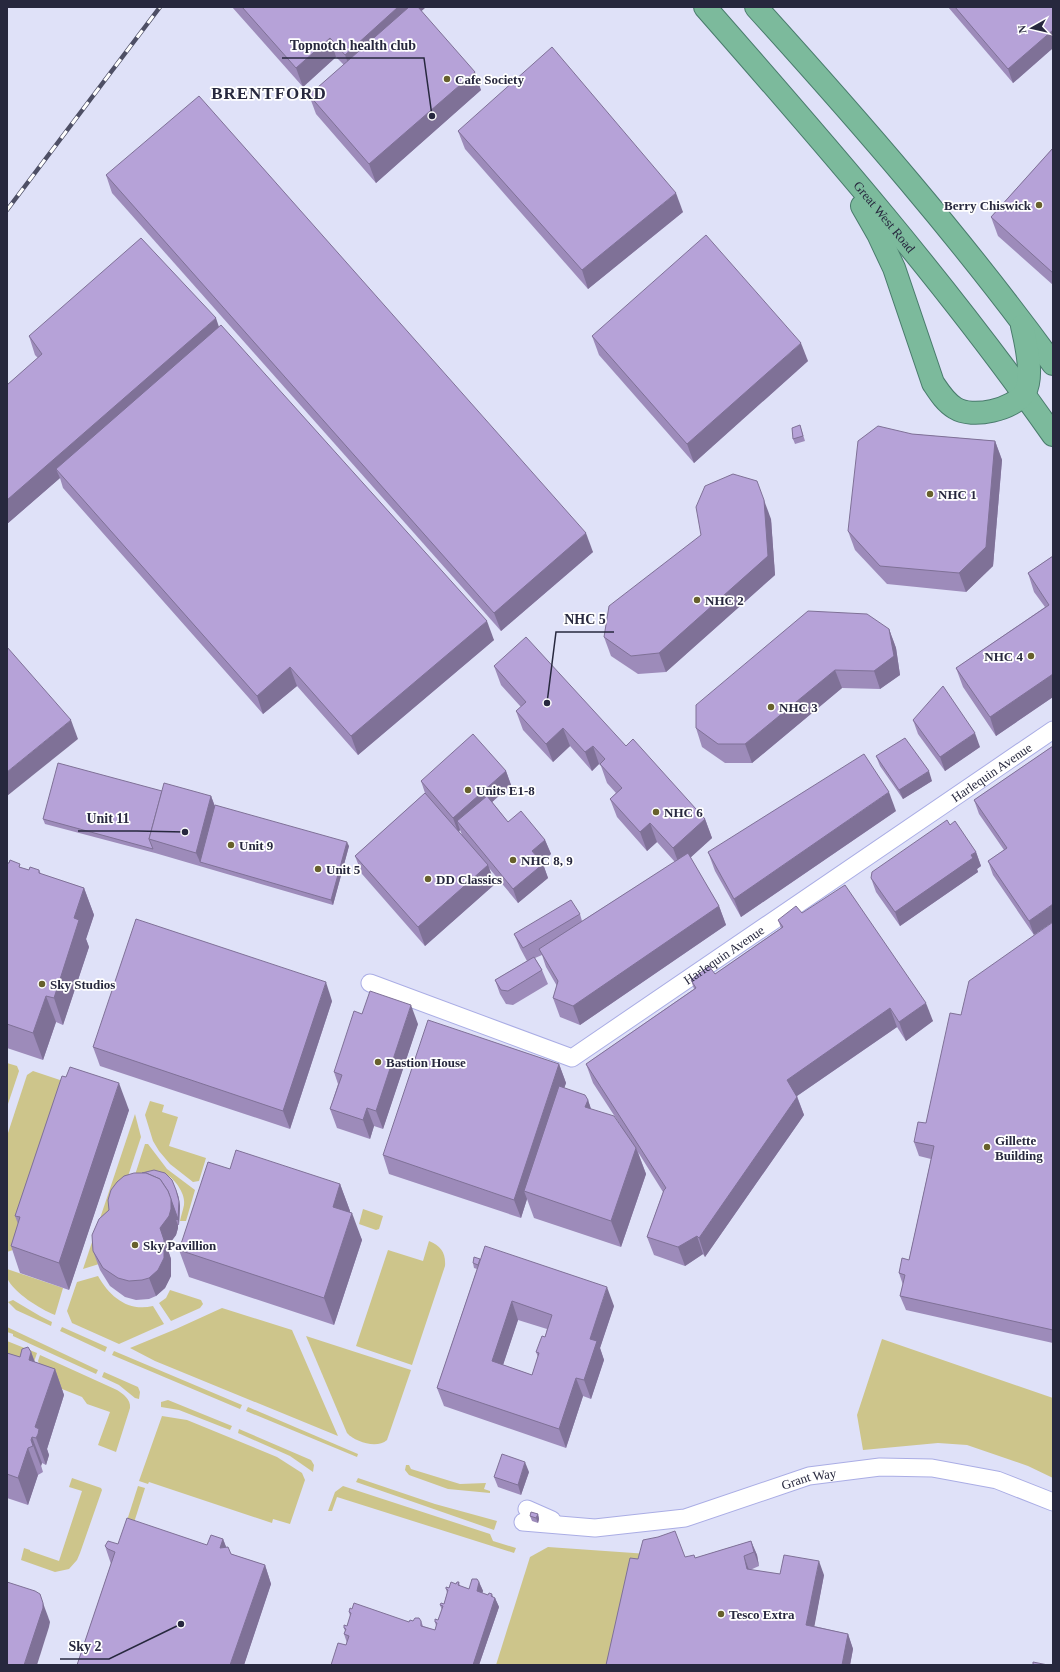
<svg xmlns="http://www.w3.org/2000/svg" width="1060" height="1672" viewBox="0 0 1060 1672" font-family="Georgia,serif">
	<style>
		.green { fill: #cdc58b }
		.lines { fill: none; stroke-linecap: round; stroke-linejoin: round }
		.minor-casing { stroke: #aaade5; stroke-width: 19 }
		.trunk-casing { stroke: #497b6c; stroke-width: 24 }
		.minor { stroke: #fff; stroke-width: 17 }
		.trunk { stroke: #7cba9c; stroke-width: 22 }
		.rail-casing { stroke: #4e4f65; stroke-width: 4.5 }
		.rail { stroke: #fff; stroke-width: 3; stroke-dasharray: 9; stroke-linecap: butt }
		.wall { fill: #9d8bba; fill-rule: evenodd }
		.shaded-wall { fill: #7f7197 }
		.building { fill: #b6a2d8; stroke: #7f7197; fill-rule: evenodd }
		.poi-dot { fill: #67602c; stroke: #fff; stroke-width: 1.5 }
		.labels { text-anchor: middle; stroke-width: 3.5; stroke-linejoin: round; paint-order: stroke }
		.poi-label { font-size: 13px; font-weight: bold; fill: #27283e; stroke: #fff; text-anchor: start }
		.street-label { font-size: 13px; fill: #27283e; stroke: #fff }
		.district-label { font-size: 17px; font-weight: bold; letter-spacing: 1px; fill: #27283e; stroke: #fff }
		.leader { fill: none; stroke: #27283e; stroke-width: 1.5 }
		.callout-dot { fill: #27283e; stroke: #fff; stroke-width: 1.5 }
		.callout-label { font-size: 14px; text-anchor: middle; font-weight: bold; fill: #27283e; stroke: #fff; stroke-width: 3.5; stroke-linejoin: round; paint-order: stroke }
	</style>
	<rect width="100%" height="100%" fill="#dfe1f8"/>
	<!-- green -->
	<g class="green">
		<polygon points="7,1063 17,1066 19,1071 7,1107"/>
		<polygon points="33,1071 66,1082 13,1250 7,1252 7,1136 27,1075"/>
		<polygon points="150,1101 164,1105 162,1112 178,1117 169,1146 206,1158 199,1181 193,1182 170,1164 159,1151 153,1141 145,1115"/>
		<polygon points="135,1114 141,1137 99,1264 83,1269"/>
		<path d="M145,1144H148L167,1169L195,1190L186,1221H180C181,1216 183,1210 184,1205C186,1195 176,1180 167,1175L133,1181Z"/>
		<polygon points="363,1209 383,1216 379,1229 376,1230 359,1224"/>
		<path d="M429,1241C441,1246 446,1253 445,1266L412,1365L356,1346L388,1250L423,1261Z"/>
		<path d="M7,1269L63,1288L55,1315C40,1309 14,1293 7,1278C6,1276 7,1271 7,1269Z"/>
		<path d="M98,1276C110,1297 128,1312 153,1306L164,1324L119,1344L72,1323L67,1311L77,1282Z"/>
		<polygon points="170,1290 201,1300 203,1304 200,1308 171,1321 159,1303 166,1298"/>
		<polygon points="13,1300 40,1316 52,1322 51,1326 16,1310 8,1302"/>
		<polygon points="222,1308 292,1330 338,1436 155,1361 130,1348 176,1329"/>
		<polygon points="7,1327 98,1370 96,1374 13,1336 13,1334 7,1332"/>
		<polygon points="62,1327 107,1347 105,1352 60,1331"/>
		<path d="M306,1336L411,1370L387,1440C377,1449 355,1442 347,1433Z"/>
		<polygon points="882,1339 1053,1398 1053,1478 1028,1466 967,1445 938,1443 863,1450 857,1415"/>
		<polygon points="7,1341 37,1353 34,1362 7,1374"/>
		<polygon points="114,1351 242,1405 240,1409 112,1355"/>
		<path d="M40,1355L117,1390C123,1394 131,1399 130,1408L116,1452L98,1445L110,1412L87,1404L82,1397L47,1383L38,1361Z"/>
		<polygon points="104,1372 138,1387 140,1392 139,1399 135,1398 119,1385 102,1377"/>
		<polygon points="168,1400 232,1426 230,1430 179,1410 161,1407 161,1402"/>
		<polygon points="248,1407 358,1454 357,1457 246,1411"/>
		<polygon points="162,1416 187,1420 277,1457 302,1473 305,1480 290,1524 273,1519 272,1523 149,1482 148,1484 139,1481"/>
		<polygon points="239,1429 311,1460 314,1465 313,1472 290,1456 238,1433"/>
		<polygon points="406,1465 409,1465 411,1469 460,1484 486,1483 484,1489 490,1491 490,1493 448,1489 409,1475 405,1470"/>
		<polygon points="72,1478 101,1488 102,1490 80,1553 77,1560 69,1569 55,1572 21,1560 24,1548 30,1550 30,1551 59,1561 82,1491 69,1487"/>
		<polygon points="358,1478 435,1504 497,1521 494,1530 356,1482"/>
		<polygon points="138,1486 145,1488 131,1532 124,1530"/>
		<polygon points="343,1486 490,1534 493,1541 516,1548 514,1553 337,1497 332,1511 328,1511 335,1492"/>
		<polygon points="548,1547 648,1554 615,1665 496,1665 530,1557"/>
	</g>
	<g class="lines">
		<!-- minor casing -->
		<g class="minor-casing">
			<g id="minor">
				<path id="s1" d="M370,983L572,1058L1053,730"/>
				<polyline points="527,1509 552,1520"/>
				<path id="s2" d="M523,1522L595,1528L685,1518L809,1476L880,1467L932,1468L997,1480L1053,1502"/>
			</g>
		</g>
		<!-- trunk casing -->
		<g class="trunk-casing">
			<g id="trunk">
				<path id="s3" d="M705,7C826,145 947,284 1053,435"/>
				<path d="M756,7C860,122 962,239 1053,364"/>
				<path d="M862,206L878,234L894,268L933,383C939,392 945,402 955,408C972,419 1014,410 1025,392C1034,376 1026,343 1022,326"/>
			</g>
		</g>
		<!-- minor -->
		<use href="#minor" class="minor"/>
		<!-- trunk -->
		<use href="#trunk" class="trunk"/>
		<!-- rail casing -->
		<g class="rail-casing">
			<polyline id="rail" points="7,210 160,7"/>
		</g>
		<!-- rail -->
		<use href="#rail" class="rail"/>
	</g>
	<!-- wall -->
	<g class="wall">
		<polygon points="232,7 426,7 421,11 481,90 376,183 316,114 309,95 344,65 336,57 303,87"/>
		<polygon points="948,7 1053,7 1053,48 1013,83"/>
		<polygon points="458,131 683,212 588,289 465,149"/>
		<polygon points="1053,148 1053,285 998,236 991,217"/>
		<polygon points="106,175 593,552 501,631 112,193"/>
		<polygon points="219,327 494,640 358,755 297,686 263,714 63,488 60,478 7,524 7,385 38,358 35,355 29,336"/>
		<polygon points="592,336 808,361 694,463 599,355"/>
		<polygon points="800,425 805,441 795,444 793,439"/>
		<polygon points="912,434 995,441 1002,460 993,566 966,592 887,584 855,550 848,531"/>
		<polygon points="771,519 775,575 666,672 638,674 611,656 604,637 701,535"/>
		<polygon points="1053,556 1053,697 996,736 963,687 956,668 1045,607 1034,592 1028,573"/>
		<polygon points="889,629 896,648 900,675 880,689 842,688 752,763 725,763 702,747 696,728"/>
		<polygon points="494,666 626,746 705,819 712,838 690,858 719,906 726,925 580,1025 560,1017 553,998 557,986 546,967 542,955 535,958 542,970 548,984 513,1005 506,1004 500,994 495,980 527,961 520,948 514,934 580,914 582,921 675,862 657,842 647,851 617,817 610,799 616,793 607,783 601,766 599,764 592,771 570,746 553,762 523,730 516,711 521,707 501,685"/>
		<polygon points="913,720 980,747 945,771 918,734"/>
		<polygon points="1053,746 1034,935 993,875 988,861 1004,850 979,814 974,800"/>
		<polygon points="876,756 932,781 903,799 880,766"/>
		<path d="M506,771L511,785L492,802L508,822L545,840L551,854L542,862L543,864L548,878L518,903L489,868L495,884L425,946L362,874L355,856L425,793L421,781ZM460,830L462,835L459,832Z"/>
		<polygon points="162,791 211,796 215,806 349,846 333,905 155,853 45,824 43,819"/>
		<polygon points="896,811 741,917 715,871 708,852"/>
		<polygon points="950,825 976,852 981,866 977,869 978,872 900,926 876,892 871,878"/>
		<polygon points="7,863 29,870 39,870 41,874 84,888 94,915 86,939 89,947 63,1025 56,1022 43,1060 7,1048"/>
		<polygon points="802,913 933,1021 906,1041 897,1027 797,1096 804,1115 705,1257 703,1254 685,1266 654,1255 647,1237 663,1192 638,1152 646,1174 621,1247 534,1218 527,1199 521,1218 389,1174 383,1155 559,1064 566,1083 564,1088 588,1100 591,1109 621,1126 593,1083 586,1064 694,989 691,980 715,974 781,928 778,920"/>
		<polygon points="1053,922 1053,1343 906,1310 900,1296 903,1285 899,1273 909,1260 931,1159 919,1156 914,1142 926,1123 961,1015"/>
		<polygon points="332,1001 290,1129 100,1066 93,1047"/>
		<polygon points="362,1014 418,1024 383,1129 374,1126 370,1139 337,1128 330,1109 338,1084 334,1072"/>
		<polygon points="66,1077 129,1110 69,1290 20,1273 11,1246 18,1224 15,1216"/>
		<polygon points="230,1169 340,1184 350,1211 350,1213 362,1240 334,1325 189,1277 179,1250"/>
		<polygon points="178,1195 180,1206 179,1225 178,1225 178,1228 176,1235 167,1247 171,1259 171,1276 165,1288 156,1296 149,1299 136,1300 125,1297 110,1286 100,1270 93,1251"/>
		<path d="M473,1263L614,1306L600,1348L604,1360L591,1399L583,1396L566,1448L444,1406L437,1388L477,1269L474,1268ZM518,1320L547,1329L545,1337L536,1352L538,1357L532,1375L503,1365Z"/>
		<polygon points="31,1352 35,1362 55,1369 64,1395 47,1449 49,1455 46,1465 42,1463 41,1466 43,1472 38,1475 28,1505 7,1498 7,1353 20,1357"/>
		<polygon points="529,1472 521,1495 498,1487 494,1477"/>
		<polygon points="538,1514 539,1519 538,1523 532,1521 530,1516"/>
		<polygon points="223,1539 226,1547 231,1554 265,1565 271,1584 244,1665 77,1665 111,1564 105,1546 118,1544 207,1545"/>
		<polygon points="751,1541 757,1555 759,1566 750,1570 780,1574 824,1575 814,1626 848,1634 853,1649 850,1665 606,1665 638,1559 685,1557 695,1558"/>
		<polygon points="459,1582 460,1586 469,1589 479,1582 483,1591 482,1593 495,1598 499,1607 479,1665 346,1645 347,1643 344,1634 345,1631 344,1628 347,1626 350,1616 349,1612 352,1609 409,1622 413,1621 421,1621 423,1626 435,1630 436,1626 435,1622 438,1620 442,1610 440,1605 444,1604 447,1593 446,1589"/>
	</g>
	<!-- shaded-wall -->
	<g class="shaded-wall">
		<polygon points="398,7 426,7 352,74 345,55"/>
		<polygon points="1053,30 1053,48 1013,83 1008,69"/>
		<polygon points="330,38 336,57 303,87 296,68"/>
		<polygon points="475,72 481,90 376,183 369,164"/>
		<polygon points="676,193 683,212 588,289 582,270"/>
		<polygon points="216,318 222,336 56,469 60,478 7,524 7,500"/>
		<polygon points="801,343 808,361 694,463 687,444"/>
		<polygon points="995,441 1002,460 993,566 966,592 959,573"/>
		<polygon points="764,500 771,519 775,575 666,672 659,653"/>
		<polygon points="586,533 593,552 501,631 494,613"/>
		<polygon points="487,621 494,640 358,755 351,736"/>
		<polygon points="889,629 896,648 900,675 880,689 874,671"/>
		<polygon points="290,667 297,686 263,714 257,696"/>
		<polygon points="835,670 842,688 752,763 745,744"/>
		<polygon points="1053,674 1053,697 996,736 990,717"/>
		<polygon points="71,720 78,739 7,796 7,772"/>
		<polygon points="563,728 570,746 553,762 546,744"/>
		<polygon points="975,733 980,747 945,771 940,757"/>
		<polygon points="593,746 599,764 592,771 585,752"/>
		<polygon points="506,771 511,785 463,828 457,821 460,830 458,832 453,818"/>
		<polygon points="929,771 932,781 903,799 899,790"/>
		<polygon points="889,792 896,811 741,917 734,899"/>
		<polygon points="211,796 216,810 200,862 196,853"/>
		<polygon points="705,819 712,838 680,867 673,848"/>
		<polygon points="650,823 657,842 647,851 640,832"/>
		<polygon points="545,840 551,854 538,865 532,851"/>
		<polygon points="347,842 349,846 333,905 331,900"/>
		<polygon points="976,852 981,866 977,869 978,872 900,926 895,912"/>
		<polygon points="543,864 548,878 518,903 513,889"/>
		<polygon points="488,865 495,884 425,946 418,927"/>
		<polygon points="84,888 94,915 86,939 89,947 63,1025 54,998 74,918"/>
		<polygon points="1053,904 1053,922 1034,935 1029,921"/>
		<polygon points="719,906 726,925 580,1025 573,1006"/>
		<polygon points="326,982 332,1001 290,1129 283,1111"/>
		<polygon points="46,996 56,1022 43,1060 33,1033"/>
		<polygon points="926,1003 933,1021 906,1041 899,1022"/>
		<polygon points="411,1005 418,1024 383,1129 376,1111"/>
		<polygon points="890,1008 897,1027 794,1098 787,1080"/>
		<polygon points="559,1064 566,1083 529,1193 524,1191 527,1199 521,1218 514,1200"/>
		<polygon points="119,1083 129,1110 69,1290 59,1263"/>
		<polygon points="797,1097 804,1115 705,1257 699,1238"/>
		<polygon points="588,1100 597,1127 585,1107"/>
		<polygon points="367,1108 374,1126 370,1139 363,1120"/>
		<polygon points="636,1148 646,1174 621,1247 611,1221"/>
		<polygon points="340,1184 350,1211 343,1234 333,1207"/>
		<polygon points="176,1190 178,1195 180,1206 179,1225 178,1220 176,1220 178,1225 178,1228 176,1235 167,1247 171,1259 171,1276 165,1288 156,1296 149,1278 168,1191"/>
		<polygon points="352,1213 362,1240 334,1325 324,1298"/>
		<polygon points="697,1236 703,1254 685,1266 678,1247"/>
		<polygon points="607,1287 614,1306 600,1348 604,1360 591,1399 584,1380 590,1339"/>
		<polygon points="512,1301 518,1320 498,1380 492,1361"/>
		<polygon points="31,1352 41,1379 29,1360"/>
		<polygon points="55,1369 64,1395 47,1449 49,1455 46,1465 36,1438 35,1427"/>
		<polygon points="576,1378 583,1396 566,1448 559,1429"/>
		<polygon points="32,1437 42,1463 41,1466 43,1472 31,1440"/>
		<polygon points="28,1448 38,1475 28,1505 18,1478"/>
		<polygon points="525,1462 529,1472 521,1495 518,1485"/>
		<polygon points="538,1514 539,1519 538,1523 536,1518"/>
		<polygon points="223,1539 230,1557 220,1548"/>
		<polygon points="751,1541 757,1555 759,1566 754,1552"/>
		<polygon points="744,1556 749,1570 747,1569"/>
		<polygon points="819,1561 824,1575 812,1639 806,1625"/>
		<polygon points="265,1565 271,1584 244,1665 230,1665"/>
		<polygon points="479,1582 483,1591 480,1601 477,1591"/>
		<polygon points="492,1594 494,1600 495,1598 499,1607 479,1665 473,1665"/>
		<polygon points="43,1603 50,1622 49,1627 37,1665 24,1665"/>
		<polygon points="848,1634 853,1649 850,1665 842,1665"/>
	</g>
	<!-- building -->
	<g class="building">
		<polygon points="242,7 398,7 345,55 330,38 296,68"/>
		<polygon points="409,7 418,7 475,72 369,164 309,95"/>
		<polygon points="955,7 1053,7 1053,30 1008,69"/>
		<polygon points="552,47 676,193 582,270 458,131"/>
		<polygon points="199,96 586,533 494,613 106,175"/>
		<polygon points="1053,148 1053,273 991,217"/>
		<polygon points="706,235 801,343 687,444 592,336"/>
		<polygon points="141,238 216,318 7,500 7,385 42,354 29,336"/>
		<polygon points="221,325 487,621 351,736 290,667 257,696 56,469"/>
		<polygon points="800,425 803,436 793,439 792,428"/>
		<polygon points="878,426 912,434 995,441 986,547 959,573 880,566 848,531 858,441"/>
		<polygon points="733,474 757,481 764,500 768,556 659,653 631,656 604,637 609,606 701,535 696,507 705,486"/>
		<polygon points="1053,556 1053,674 990,717 956,668 1049,605 1028,573"/>
		<polygon points="808,611 867,614 889,629 894,656 874,671 835,670 745,744 718,744 696,728 696,705"/>
		<polygon points="526,637 626,746 633,739 705,819 673,848 650,823 640,832 610,799 622,788 600,764 605,759 593,746 585,752 563,728 546,744 516,711 526,702 494,666"/>
		<polygon points="7,647 71,720 7,772"/>
		<polygon points="943,686 975,733 940,757 913,720"/>
		<polygon points="473,734 506,771 453,818 421,781"/>
		<polygon points="905,738 929,771 899,790 876,756"/>
		<polygon points="1053,746 1053,904 1029,921 988,861 1007,848 974,800"/>
		<polygon points="864,754 889,792 734,899 708,852"/>
		<polygon points="58,763 162,791 149,839 153,849 43,819"/>
		<polygon points="164,783 211,796 196,853 149,839"/>
		<polygon points="425,793 488,865 418,927 355,856"/>
		<polygon points="487,796 508,822 521,811 545,840 532,851 543,864 513,889 457,821"/>
		<polygon points="215,805 347,842 331,900 200,862"/>
		<polygon points="947,820 950,825 955,821 976,852 971,855 973,858 895,912 871,878 872,872"/>
		<polygon points="688,853 719,906 573,1006 553,998 558,981 539,949"/>
		<polygon points="10,860 20,864 19,867 29,870 30,867 39,870 39,873 84,888 74,918 79,920 54,998 46,996 33,1033 7,1024 7,863 9,863"/>
		<polygon points="845,885 926,1003 899,1022 890,1008 787,1080 797,1097 699,1238 697,1236 678,1247 647,1237 664,1190 666,1188 586,1064 696,988 691,980 709,966 715,974 783,927 778,920 796,906 802,913"/>
		<polygon points="571,900 580,914 523,948 514,934"/>
		<polygon points="136,919 326,982 283,1111 93,1047"/>
		<polygon points="1053,922 1053,1330 900,1296 905,1275 899,1273 902,1258 909,1260 934,1146 914,1142 918,1122 926,1123 950,1013 961,1015 969,981"/>
		<polygon points="534,957 542,970 508,991 501,990 495,980"/>
		<polygon points="370,991 411,1005 376,1111 367,1108 363,1120 330,1109 342,1075 334,1072 354,1011 362,1014"/>
		<polygon points="428,1020 559,1064 514,1200 383,1155"/>
		<polygon points="70,1067 119,1083 59,1263 11,1246 20,1217 15,1216 62,1076 66,1077"/>
		<polygon points="559,1086 585,1095 588,1100 585,1107 614,1116 636,1148 611,1221 524,1191"/>
		<polygon points="236,1150 340,1184 333,1207 352,1213 324,1298 179,1250 208,1162 230,1169"/>
		<polygon points="154,1170 165,1173 172,1180 176,1190 179,1201 178,1219 168,1191 160,1179 146,1173 142,1173"/>
		<polygon points="134,1173 146,1173 160,1179 168,1191 171,1199 171,1209 169,1216 160,1228 164,1240 164,1258 158,1270 149,1278 142,1280 129,1281 118,1278 103,1268 93,1251 92,1235 99,1219 109,1210 108,1200 111,1190 117,1182 124,1176"/>
		<path d="M485,1246L607,1287L590,1339L597,1341L584,1380L576,1378L559,1429L437,1388ZM512,1301L552,1315L545,1337L542,1336L536,1352L539,1353L532,1375L492,1361Z"/>
		<polygon points="474,1257 480,1259 478,1265 473,1263"/>
		<polygon points="28,1347 31,1352 29,1360 55,1369 35,1427 39,1429 38,1434 36,1438 32,1437 31,1440 33,1446 28,1448 18,1478 7,1474 7,1353 20,1357 22,1349"/>
		<polygon points="502,1454 525,1462 518,1485 494,1477"/>
		<polygon points="531,1512 538,1514 536,1518 530,1516"/>
		<polygon points="127,1518 207,1545 211,1535 223,1539 220,1548 228,1547 231,1554 265,1565 230,1665 77,1665 115,1552 108,1549 105,1546 108,1541 118,1544"/>
		<polygon points="675,1531 685,1557 694,1555 695,1558 751,1541 754,1552 744,1556 747,1569 780,1574 784,1555 819,1561 806,1625 848,1634 842,1665 606,1665 630,1558 638,1559 643,1540 658,1537"/>
		<polygon points="472,1579 477,1579 479,1582 477,1591 488,1595 489,1593 492,1594 491,1596 495,1598 473,1665 331,1665 338,1643 346,1645 349,1636 344,1634 346,1629 344,1628 344,1625 347,1626 351,1613 349,1612 350,1608 352,1609 354,1603 409,1622 410,1620 413,1621 415,1618 419,1618 421,1621 421,1626 435,1630 437,1623 435,1622 435,1619 438,1620 443,1606 440,1605 441,1603 444,1604 448,1590 446,1589 446,1587 449,1588 451,1582 456,1584 457,1582 459,1582 458,1585 469,1589"/>
		<polygon points="7,1582 35,1591 40,1594 43,1603 43,1608 24,1665 7,1665"/>
		<polygon points="1033,1662 1048,1665 1033,1665"/>
	</g>
	<!-- markers -->
	<g class="poi-dot">
		<circle cx="447" cy="79" r="4"/>
		<circle cx="1039" cy="205" r="4"/>
		<circle cx="930" cy="494" r="4"/>
		<circle cx="697" cy="600" r="4"/>
		<circle cx="1031" cy="656" r="4"/>
		<circle cx="771" cy="707" r="4"/>
		<circle cx="468" cy="790" r="4"/>
		<circle cx="656" cy="812" r="4"/>
		<circle cx="231" cy="845" r="4"/>
		<circle cx="513" cy="860" r="4"/>
		<circle cx="318" cy="869" r="4"/>
		<circle cx="428" cy="879" r="4"/>
		<circle cx="42" cy="984" r="4"/>
		<circle cx="378" cy="1062" r="4"/>
		<circle cx="987" cy="1147" r="4"/>
		<circle cx="135" cy="1245" r="4"/>
		<circle cx="721" cy="1614" r="4"/>
	</g>
	<g class="labels">
		<!-- poi labels -->
		<g class="poi-label">
			<text x="455" y="84">Cafe Society</text>
			<text x="1031" y="210" text-anchor="end">Berry Chiswick</text>
			<text x="938" y="499">NHC 1</text>
			<text x="705" y="605">NHC 2</text>
			<text x="1023" y="661" text-anchor="end">NHC 4</text>
			<text x="779" y="712">NHC 3</text>
			<text x="476" y="795">Units E1-8</text>
			<text x="664" y="817">NHC 6</text>
			<text x="239" y="850">Unit 9</text>
			<text x="521" y="865">NHC 8, 9</text>
			<text x="326" y="874">Unit 5</text>
			<text x="436" y="884">DD Classics</text>
			<text x="50" y="989">Sky Studios</text>
			<text x="386" y="1067">Bastion House</text>
			<text x="995" y="1145">Gillette<tspan x="995" dy="15">Building</tspan></text>
			<text x="143" y="1250">Sky Pavillion</text>
			<text x="729" y="1619">Tesco Extra</text>
		</g>
		<!-- street labels -->
		<g class="street-label">
			<text dy="5" stroke="none"><textPath href="#s3" startOffset="276">Great West Road</textPath></text>
			<text dy="5" stroke="none"><textPath href="#s1" startOffset="723">Harlequin Avenue</textPath></text>
			<text dy="5" stroke="none"><textPath href="#s1" startOffset="399">Harlequin Avenue</textPath></text>
			<text dy="5" stroke="none"><textPath href="#s2" startOffset="293">Grant Way</textPath></text>
		</g>
		<!-- district labels -->
		<g class="district-label">
			<text x="269" y="99">BRENTFORD</text>
		</g>
	</g>
	<!-- callouts -->
	<path class="leader" d="M432 116L424 58H282M547 703L556 632H614M185 832L137 831H78M181 1624L109 1659H60"/>
	<g class="callout-dot">
		<circle cx="432" cy="116" r="4"/>
		<circle cx="547" cy="703" r="4"/>
		<circle cx="185" cy="832" r="4"/>
		<circle cx="181" cy="1624" r="4"/>
	</g>
	<g class="callout-label">
		<text x="353" y="50">Topnotch health club</text>
		<text x="585" y="624">NHC 5</text>
		<text x="108" y="823">Unit 11</text>
		<text x="85" y="1651">Sky 2</text>
	</g>
	<!-- border -->
	<rect width="1060" height="1672" fill="none" stroke="#27283e" stroke-width="16"/>
	<!-- north arrow -->
	<g transform="translate(1032 28) rotate(262)" stroke="#ffffff" stroke-width="3" paint-order="stroke">
	<path d="M0-3L7 15L0 10L-7 15Z" fill="#27283e"/>
	<text y="-6" font-size="11" font-weight="bold" text-anchor="middle" fill="#27283e">N</text>
	</g>
</svg>
